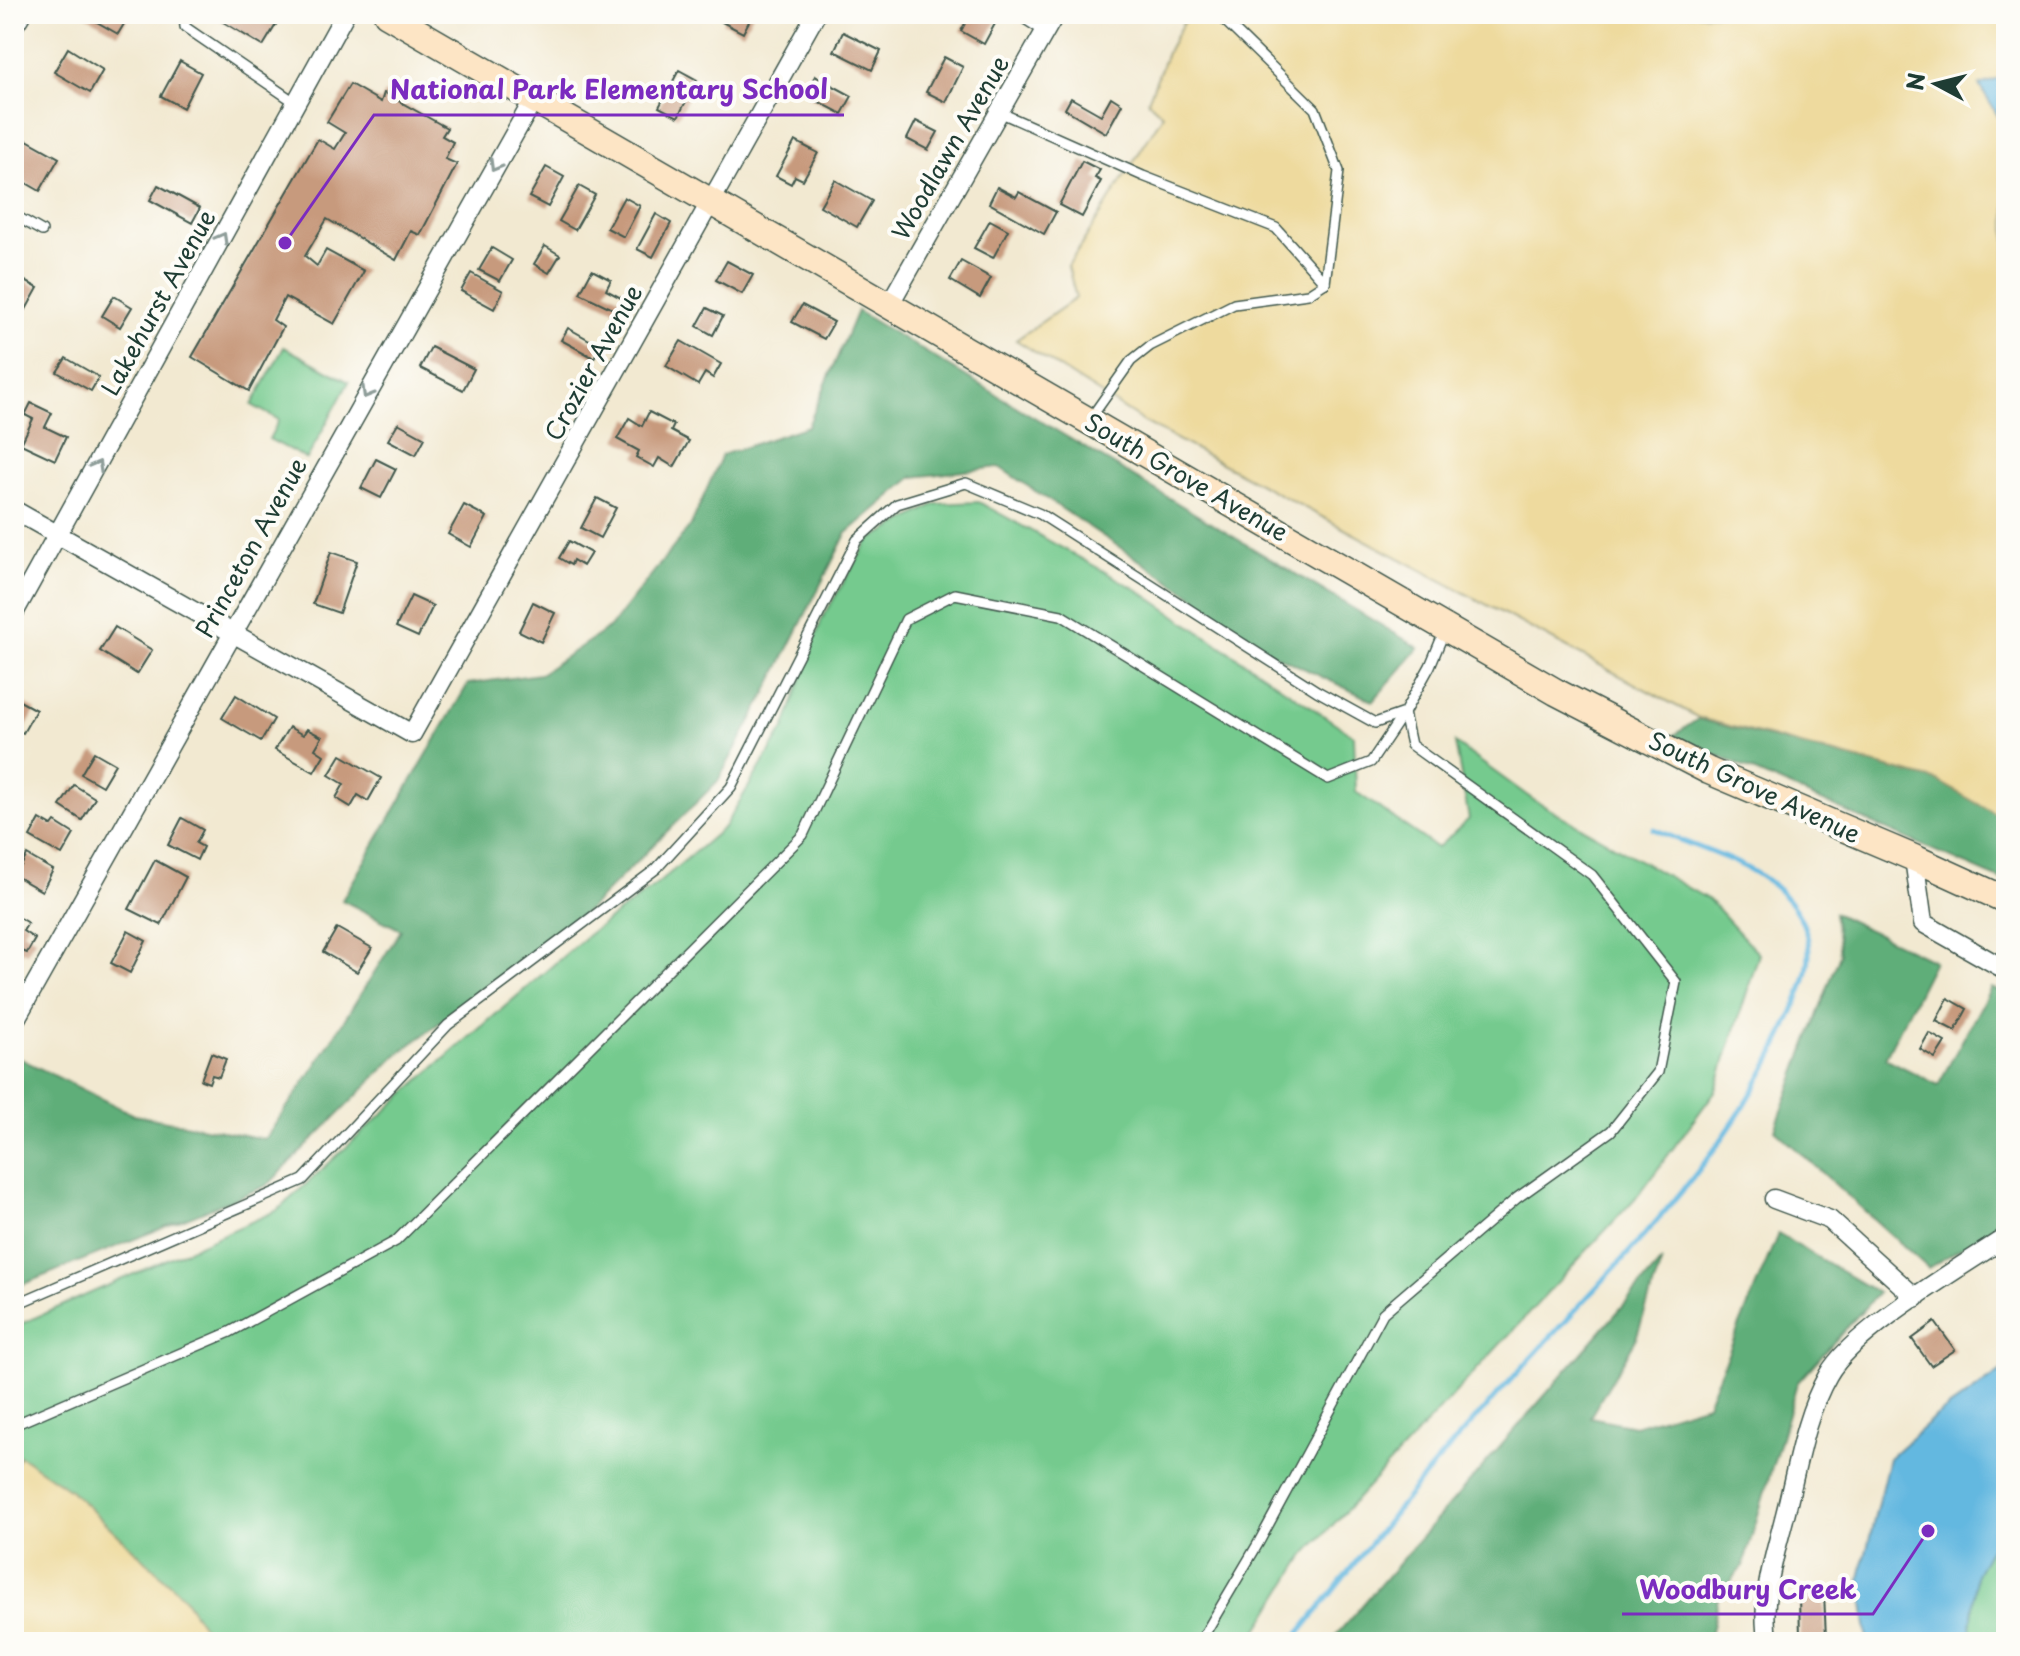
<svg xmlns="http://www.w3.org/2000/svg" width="2020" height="1656" viewBox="0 0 2020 1656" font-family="'Playpen Sans',sans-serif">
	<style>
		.green { fill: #74ca8e; stroke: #4a8461; stroke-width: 2 }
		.forest { fill: #5fae79; stroke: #3f7656; stroke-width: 2 }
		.sand { fill: #eeda9e; stroke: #868c69; stroke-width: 2 }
		.water { fill: #64b8e0; stroke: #427a8a; stroke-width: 2 }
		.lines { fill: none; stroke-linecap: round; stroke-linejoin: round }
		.stream { stroke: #64b8e0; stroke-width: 5 }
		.building { fill: #c79a7d }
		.service-casing { stroke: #3f574c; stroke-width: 12 }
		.minor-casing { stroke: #3f574c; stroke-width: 21 }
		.tertiary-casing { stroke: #3f574c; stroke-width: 25 }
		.secondary-casing { stroke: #3f574c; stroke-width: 29 }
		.service { stroke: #fff; stroke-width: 9 }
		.minor { stroke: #fff; stroke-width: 18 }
		.tertiary { stroke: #fff; stroke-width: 22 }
		.secondary { stroke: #fde5c5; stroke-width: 26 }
		.oneway { stroke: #8f9e9a }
		.labels { text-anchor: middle; stroke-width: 8; stroke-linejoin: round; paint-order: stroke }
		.street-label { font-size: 24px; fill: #1f3d34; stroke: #fdfcf7 }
		.leader { fill: none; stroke: #7b2cbf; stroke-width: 3 }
		.callout-dot { fill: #7b2cbf; stroke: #fdfcf7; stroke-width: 3 }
		.callout-label { font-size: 26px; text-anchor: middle; font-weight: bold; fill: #7b2cbf; stroke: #fdfcf7; stroke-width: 8; stroke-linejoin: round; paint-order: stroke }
	</style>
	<rect width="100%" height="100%" fill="#fdfcf7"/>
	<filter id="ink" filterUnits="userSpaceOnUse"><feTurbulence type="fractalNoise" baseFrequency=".0125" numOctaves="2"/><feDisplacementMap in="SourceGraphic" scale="16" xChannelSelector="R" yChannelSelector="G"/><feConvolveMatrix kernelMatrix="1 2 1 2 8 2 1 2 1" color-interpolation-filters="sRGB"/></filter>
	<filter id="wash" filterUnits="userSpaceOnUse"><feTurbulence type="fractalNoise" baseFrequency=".006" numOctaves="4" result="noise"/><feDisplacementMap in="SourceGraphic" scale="32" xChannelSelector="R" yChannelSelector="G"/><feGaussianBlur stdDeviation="1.8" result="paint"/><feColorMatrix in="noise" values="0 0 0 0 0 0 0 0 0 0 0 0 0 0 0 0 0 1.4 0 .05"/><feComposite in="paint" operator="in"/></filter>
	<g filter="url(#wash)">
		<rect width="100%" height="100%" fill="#f2e9d1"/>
		<!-- green -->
		<g class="green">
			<polygon points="284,347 349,382 307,459 269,439 279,420 252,405"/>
			<polygon points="979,502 1138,590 1354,736 1356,792 1437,848 1469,819 1455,743 1532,799 1709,900 1759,954 1716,1090 1640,1193 1305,1555 1250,1642 213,1642 182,1595 70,1490 20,1456 14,1465 14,1327 278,1210 414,1085 589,934 656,885 724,827 785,727 822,619 868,541 935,504"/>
			<polygon points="2006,1518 2006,1642 1977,1642 1971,1628 1976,1574"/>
		</g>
		<!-- forest -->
		<g class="forest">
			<polygon points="857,311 1419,648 1373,701 1250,643 1196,598 999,467 913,477 846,534 764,697 718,781 587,911 397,1055 268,1185 14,1288 14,1062 17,1057 134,1115 265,1139 312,1071 401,930 342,900 468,684 540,674 610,627 691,525 722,455 808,426"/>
			<polygon points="1698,719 1938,781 2006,820 2006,882 1673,736"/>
			<polygon points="1834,913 1934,961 1885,1058 1938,1085 1991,988 2006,994 2006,1221 1928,1268 1775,1130 1840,954"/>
			<polygon points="1778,1234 1878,1293 1797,1383 1743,1566 1718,1598 1709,1642 1330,1642 1662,1261 1635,1341 1590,1417 1634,1426 1707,1404"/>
		</g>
		<!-- sand -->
		<g class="sand">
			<polygon points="1188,14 2006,14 2006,77 1979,85 2006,129 2006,820 1938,781 1699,718 1144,422 1016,340 1076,298 1068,266 1163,115 1148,101 1169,48"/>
			<polygon points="20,1456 70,1490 182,1595 213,1642 14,1642 14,1465"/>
		</g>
		<!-- water -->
		<g class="water">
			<polygon points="2006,77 2006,129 1979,85"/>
			<polygon points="2006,1368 2006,1518 1976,1574 1971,1628 1977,1642 1868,1642 1860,1578 1889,1458 1934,1418"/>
		</g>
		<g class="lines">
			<!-- stream -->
			<path class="stream" d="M1292,1642C1344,1580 1390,1514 1444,1454C1493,1398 1544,1344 1595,1289C1673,1206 1747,1122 1791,1016C1804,986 1817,956 1803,924C1777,865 1706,854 1654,829"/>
		</g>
		<g id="blocks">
			<!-- building -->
			<g class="building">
				<polygon points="83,14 130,14 118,34"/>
				<polygon points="210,14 273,14 280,18 263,46"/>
				<polygon points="726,14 753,14 743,33 722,22"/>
				<polygon points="970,14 980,14 996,22 984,44 961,31"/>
				<polygon points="843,32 881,51 872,70 834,51"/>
				<polygon points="68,48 103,70 90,93 54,72"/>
				<polygon points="944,57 963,67 946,102 926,92"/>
				<polygon points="180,61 201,73 183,108 161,96"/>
				<polygon points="679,70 697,80 678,117 659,107"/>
				<polygon points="815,76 852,96 842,114 806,95"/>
				<polygon points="350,84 381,102 384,93 447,128 442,136 453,142 445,159 457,164 420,235 411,231 396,260 327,219 305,256 317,266 326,250 364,271 334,324 285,297 273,320 283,327 249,391 192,357 318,139 335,149 345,133 327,122"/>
				<polygon points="1111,97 1122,104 1106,133 1065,109 1071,98 1101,115"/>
				<polygon points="916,121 938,132 928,150 907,139"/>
				<polygon points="18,135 59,158 40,191 14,176 14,142"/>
				<polygon points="795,141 818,153 803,180 795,176 791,184 776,176"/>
				<polygon points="1082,161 1100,170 1095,178 1101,181 1082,217 1059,205"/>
				<polygon points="546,167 564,177 548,207 529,197"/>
				<polygon points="835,180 872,201 857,227 820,206"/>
				<polygon points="158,185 200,208 192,223 150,200"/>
				<polygon points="579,186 595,195 575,230 559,221"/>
				<polygon points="997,187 1016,197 1019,192 1056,212 1044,234 989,203"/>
				<polygon points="624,197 640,206 624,237 607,228"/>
				<polygon points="656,214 671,223 653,257 637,249"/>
				<polygon points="990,220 1008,230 993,258 974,248"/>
				<polygon points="545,246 560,255 549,273 534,264"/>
				<polygon points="492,248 512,260 500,281 479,270"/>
				<polygon points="727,261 753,275 742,294 716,280"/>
				<polygon points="961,261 991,278 980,298 950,280"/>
				<polygon points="592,270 611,280 606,290 623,299 617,311 580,293"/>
				<polygon points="471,273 503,291 494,309 461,291"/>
				<polygon points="14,275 38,288 14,331"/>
				<polygon points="114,296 132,307 120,327 102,316"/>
				<polygon points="802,305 834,322 824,339 792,322"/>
				<polygon points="707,308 723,316 713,335 697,326"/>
				<polygon points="568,328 600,346 594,358 561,340"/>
				<polygon points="681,341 721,364 713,378 705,373 698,385 666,366"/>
				<polygon points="431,347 474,369 463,390 420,368"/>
				<polygon points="66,358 99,377 91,391 57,372"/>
				<polygon points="31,403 52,413 45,427 66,437 55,460 21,444 33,419 25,415"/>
				<polygon points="649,412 674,425 671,431 689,441 674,467 659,458 654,467 636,457 639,451 617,439 629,418 642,426"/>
				<polygon points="398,423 425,438 416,455 388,440"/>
				<polygon points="376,459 396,469 381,498 361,488"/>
				<polygon points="597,498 616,508 600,538 581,528"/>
				<polygon points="464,505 487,517 471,547 448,534"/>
				<polygon points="569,541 591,553 583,566 573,560 571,565 559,558"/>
				<polygon points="331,552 357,561 339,613 313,604"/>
				<polygon points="411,596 433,606 418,637 396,627"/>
				<polygon points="533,602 555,613 541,642 519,631"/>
				<polygon points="115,627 152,650 137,674 100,651"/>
				<polygon points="236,695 274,719 261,741 222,718"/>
				<polygon points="16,699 36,710 23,733 14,728"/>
				<polygon points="289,727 303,735 307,729 322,737 315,749 324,755 314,772 275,750"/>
				<polygon points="94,752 115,764 102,786 81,774"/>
				<polygon points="341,755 381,778 368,801 358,795 351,807 336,798 344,784 329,775"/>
				<polygon points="74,785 95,798 82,820 60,806"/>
				<polygon points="182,818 203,830 196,843 203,847 197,860 168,845"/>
				<polygon points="40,819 52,826 55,822 74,834 62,855 30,837"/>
				<polygon points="27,855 53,870 42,891 14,875 17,864 21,866"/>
				<polygon points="155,860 186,877 161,925 129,909"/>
				<polygon points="14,915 28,923 23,931 35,939 27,953 22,951 20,955 14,951"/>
				<polygon points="337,928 372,948 357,972 323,952"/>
				<polygon points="128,931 146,941 130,973 111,963"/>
				<polygon points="1948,998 1967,1009 1955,1031 1936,1021"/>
				<polygon points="1929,1033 1945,1042 1935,1058 1920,1049"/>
				<polygon points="211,1053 226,1059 219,1077 212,1075 209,1083 201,1080"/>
				<polygon points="1935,1322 1955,1350 1931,1366 1912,1339"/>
				<polygon points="1824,1593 1826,1638 1800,1638 1799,1594"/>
			</g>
		</g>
	</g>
	<g filter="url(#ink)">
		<use href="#blocks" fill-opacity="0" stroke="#3f574c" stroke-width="2"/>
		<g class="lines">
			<!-- service casing -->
			<g class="service-casing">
				<g id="service">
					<polyline points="184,14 185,27 296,103"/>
					<polyline points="1017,14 1045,32"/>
					<polyline points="1218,14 1315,109 1339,171 1325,283"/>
					<polyline points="999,112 1143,176 1276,228 1325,283"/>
					<polyline points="14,215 42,231"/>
					<polyline points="1090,419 1131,361 1150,346 1234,304 1308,294 1325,283"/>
					<polyline points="14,1305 303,1180 448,1025 656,869 731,787 857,540 897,504 966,483 1040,514 1317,691 1375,723 1404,713 1430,666 1445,630"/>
					<polyline points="14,1425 230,1332 396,1241 803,835 906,619 955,594 1061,615 1328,779 1371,762 1404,713"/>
					<polyline points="1200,1642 1259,1542 1383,1313 1517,1198 1611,1131 1658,1072 1676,982 1592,875 1411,745 1404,713"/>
				</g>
			</g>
			<!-- minor casing -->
			<g class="minor-casing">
				<g id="minor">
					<polyline points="889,305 1055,14"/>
					<polyline points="14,510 412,734 816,14"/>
					<polyline points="14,613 345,14"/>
					<polyline points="1914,858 1923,923 2006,970"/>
					<polyline points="14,1022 534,99"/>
					<polyline points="1774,1199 1830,1220 1916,1298"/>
					<path d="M1768,1642C1759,1601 1775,1555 1785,1515C1797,1468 1804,1417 1828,1375C1853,1330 1960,1268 2006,1237"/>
				</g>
			</g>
			<!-- tertiary casing -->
			<g class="tertiary-casing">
				<polyline id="tertiary" points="14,22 19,14"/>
			</g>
			<!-- secondary casing -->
			<g class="secondary-casing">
				<polyline id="secondary" points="387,14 1556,692 1709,771 1914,858 2006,900"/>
			</g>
			<!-- service -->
			<use href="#service" class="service"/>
			<!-- minor -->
			<use href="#minor" class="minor"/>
			<!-- tertiary -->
			<use href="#tertiary" class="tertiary"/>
			<!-- secondary -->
			<use href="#secondary" class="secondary"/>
		</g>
		<!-- one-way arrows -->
		<defs><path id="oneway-chevron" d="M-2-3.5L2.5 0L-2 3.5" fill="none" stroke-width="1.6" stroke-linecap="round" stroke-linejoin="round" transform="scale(2)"/></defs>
		<g class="oneway">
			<use href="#oneway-chevron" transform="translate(495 166) rotate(120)"/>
			<use href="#oneway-chevron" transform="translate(222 238) rotate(-61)"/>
			<use href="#oneway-chevron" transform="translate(367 393) rotate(120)"/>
			<use href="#oneway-chevron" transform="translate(97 466) rotate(-61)"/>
		</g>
	</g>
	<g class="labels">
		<!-- street labels -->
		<g class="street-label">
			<text transform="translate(951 148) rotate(-60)" y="8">Woodlawn Avenue</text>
			<text transform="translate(159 303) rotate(-61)" y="8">Lakehurst Avenue</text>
			<text transform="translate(594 363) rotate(-61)" y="8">Crozier Avenue</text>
			<text transform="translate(1186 478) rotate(30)" y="8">South Grove Avenue</text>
			<text transform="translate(252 548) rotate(-61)" y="8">Princeton Avenue</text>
			<text transform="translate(1754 788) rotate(25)" y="8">South Grove Avenue</text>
		</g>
	</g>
	<!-- callouts -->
	<path class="leader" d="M285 243L374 115H844M1928 1531L1873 1614H1622"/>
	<g class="callout-dot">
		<circle cx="285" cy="243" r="8"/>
		<circle cx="1928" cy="1531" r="8"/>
	</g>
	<g class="callout-label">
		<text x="609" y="99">National Park Elementary School</text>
		<text x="1748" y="1599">Woodbury Creek</text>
	</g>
	<!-- margin -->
	<rect width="2020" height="1656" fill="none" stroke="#fdfcf7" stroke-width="48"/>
	<!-- north arrow -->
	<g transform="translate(1936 84) rotate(277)" stroke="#fdfcf7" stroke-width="6" paint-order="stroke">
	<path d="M0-6L14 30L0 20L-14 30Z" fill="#1f3d34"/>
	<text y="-12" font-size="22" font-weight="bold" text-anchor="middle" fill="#1f3d34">N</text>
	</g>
</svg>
